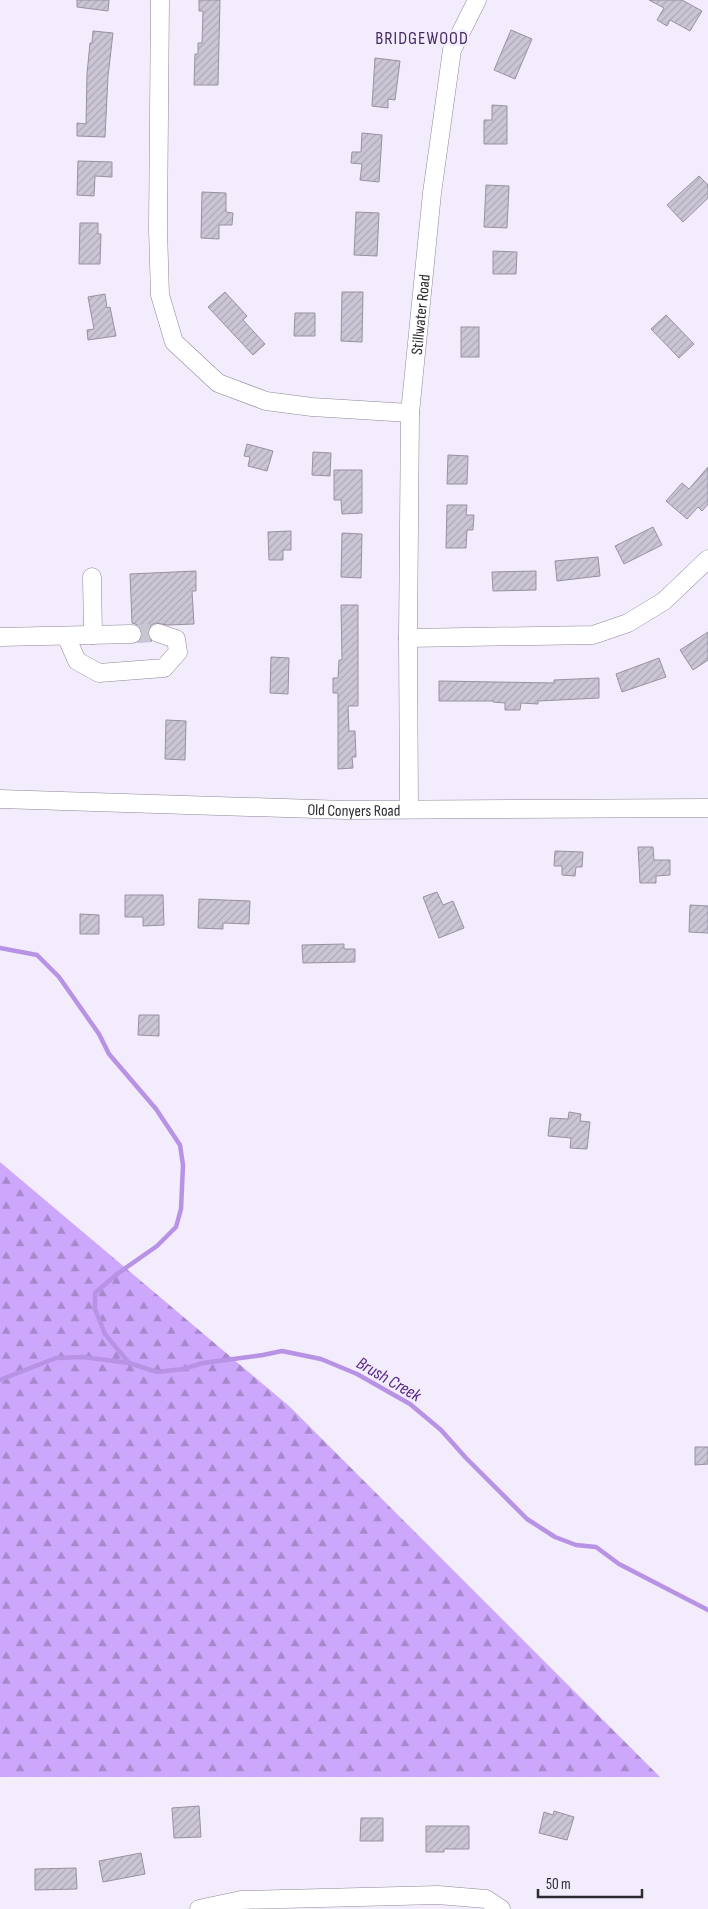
<svg xmlns="http://www.w3.org/2000/svg" width="708" height="1909" viewBox="0 0 708 1909" font-family="'Sofia Sans Condensed',sans-serif">
	<style>
		.forest { fill: url(#forest-firs) }
		.lines { fill: none; stroke-linecap: round; stroke-linejoin: round }
		.stream { stroke: #b792e5; stroke-width: 4.5 }
		.building { fill: url(#building-hatch); stroke: #9791a0 }
		.minor-tunnel { stroke: #cac5d3; stroke-width: 18; stroke-dasharray: 18 9; stroke-linecap: butt }
		.minor-casing { stroke: #8e8897; stroke-width: 19 }
		.minor { stroke: #fff; stroke-width: 18 }
		.labels { text-anchor: middle; stroke-width: 5; stroke-linejoin: round; paint-order: stroke }
		.street-label { font-size: 16px; fill: #2c2a30; stroke: #f2ecfc }
		.neighbourhood-label { font-size: 18px; letter-spacing: 1px; fill: #452962; stroke: #f2ecfc }
		.water-label { font-size: 18px; font-style: italic; fill: #5a2788; stroke: #f2ecfc }
	</style>
	<defs>
		<pattern id="forest-firs" width="22" height="20" patternUnits="userSpaceOnUse" patternTransform="scale(1.25)"><rect width="22" height="20" fill="#cda7fc"/><path d="M5 1l3.5 6h-7zM16 11l3.5 6h-7z" fill="#a788cc"/></pattern>
		<pattern id="building-hatch" width="6" height="6" patternUnits="userSpaceOnUse" patternTransform="scale(1.25)"><rect width="6" height="6" fill="#cbc5d5"/><path d="M-1 1l2-2M0 6l6-6M5 7l2-2" fill="none" stroke="#aea9b7"/></pattern>
	</defs>
	<rect width="100%" height="100%" fill="#f2ecfc"/>
	<!-- forest -->
	<polygon class="forest" points="0,1162 289,1406 660,1777 0,1777"/>
	<g class="lines">
		<!-- stream -->
		<g class="stream">
			<polyline points="0,948 37,955 59,977 99,1034 109,1054 156,1109 180,1145 183,1165 181,1209 176,1227 157,1246 117,1274 95,1293 95,1309 105,1334 129,1363"/>
			<polyline points="0,1380 56,1358 83,1357 129,1363 157,1372 183,1369 203,1363 263,1355 282,1351 321,1359 357,1374 410,1404 441,1430 466,1458 527,1519 555,1537 576,1545 596,1547 619,1564 708,1610"/>
		</g>
	</g>
	<!-- building -->
	<g class="building">
		<polygon points="77,0 109,0 108,11 77,7"/>
		<polygon points="199,0 220,0 218,85 194,85 195,54 198,54 198,43 202,43 203,11 199,11"/>
		<polygon points="649,0 682,0 702,11 690,31 670,20 667,26 657,20 664,8"/>
		<polygon points="511,30 532,39 515,79 494,70"/>
		<polygon points="93,31 113,33 108,76 105,137 77,136 77,123 86,124 87,74 90,43 92,43"/>
		<polygon points="375,58 400,61 395,100 388,99 388,108 372,106"/>
		<polygon points="492,105 507,106 507,144 484,144 484,120 492,120"/>
		<polygon points="362,133 382,135 379,182 360,180 362,164 351,163 352,152 361,152"/>
		<polygon points="78,161 112,162 112,177 95,176 94,196 77,195"/>
		<polygon points="699,176 708,185 708,198 683,222 667,205"/>
		<polygon points="486,185 509,186 507,228 484,227"/>
		<polygon points="202,192 226,193 226,212 233,213 232,225 219,225 219,239 201,238"/>
		<polygon points="356,212 379,213 377,256 354,255"/>
		<polygon points="80,223 98,223 98,234 101,234 100,264 79,264"/>
		<polygon points="493,251 517,252 516,274 493,274"/>
		<polygon points="225,292 247,316 243,320 265,344 253,355 208,307"/>
		<polygon points="342,292 363,292 362,342 341,341"/>
		<polygon points="105,294 107,308 110,307 116,336 88,340 87,330 94,329 88,297"/>
		<polygon points="295,313 315,313 315,336 294,336"/>
		<polygon points="666,315 694,344 679,358 651,329"/>
		<rect x="461" y="327" width="18" height="30"/>
		<polygon points="247,444 273,451 267,471 248,466 250,457 244,456"/>
		<polygon points="313,452 331,453 330,476 312,475"/>
		<polygon points="448,455 468,456 467,484 447,484"/>
		<polygon points="708,467 708,504 702,511 698,507 687,519 666,501 682,483 689,489"/>
		<polygon points="334,470 362,470 362,513 342,514 341,500 334,500"/>
		<polygon points="447,505 467,505 466,515 474,515 473,530 467,530 466,548 446,548"/>
		<polygon points="653,527 662,545 624,564 615,546"/>
		<polygon points="291,531 291,550 283,550 283,560 269,560 268,532"/>
		<polygon points="342,533 362,534 361,578 341,577"/>
		<polygon points="598,557 600,576 557,581 555,561"/>
		<polygon points="196,571 196,591 192,591 194,624 168,625 155,623 151,625 148,630 148,636 152,641 139,642 143,633 138,625 132,623 130,574"/>
		<polygon points="536,571 536,590 493,591 492,572"/>
		<polygon points="341,605 358,605 358,706 348,706 349,731 355,731 356,757 352,757 353,768 338,769 338,693 333,693 333,678 338,678 339,660 342,660"/>
		<polygon points="708,632 708,660 693,670 680,650"/>
		<polygon points="271,657 289,658 288,694 270,693"/>
		<polygon points="659,658 666,677 622,692 616,674"/>
		<polygon points="599,678 599,698 538,701 538,704 521,703 520,710 505,710 505,703 493,702 493,701 439,701 439,681 554,683 554,680"/>
		<polygon points="166,720 186,721 185,760 165,759"/>
		<polygon points="638,847 653,847 654,860 670,860 670,875 656,876 656,883 640,883"/>
		<polygon points="555,851 583,852 582,867 576,867 575,876 562,875 562,866 554,866"/>
		<polygon points="437,892 443,905 453,901 464,928 439,938 423,897"/>
		<polygon points="125,895 163,895 164,925 143,926 143,917 125,917"/>
		<polygon points="199,899 250,901 249,924 223,923 223,929 198,928"/>
		<polygon points="690,905 708,906 708,933 689,932"/>
		<polygon points="80,914 99,915 99,934 80,934"/>
		<polygon points="344,944 344,949 355,949 355,962 303,963 302,945"/>
		<polygon points="139,1015 159,1015 159,1036 138,1035"/>
		<polygon points="569,1112 581,1114 580,1121 590,1122 587,1149 570,1148 571,1138 548,1136 550,1118 568,1119"/>
		<polygon points="695,1447 708,1447 708,1464 695,1465"/>
		<polygon points="199,1806 201,1837 174,1838 172,1808"/>
		<polygon points="554,1811 574,1817 567,1840 539,1833 544,1812 553,1815"/>
		<polygon points="361,1818 383,1818 383,1841 360,1841"/>
		<polygon points="426,1826 469,1826 469,1849 444,1849 444,1852 426,1852"/>
		<polygon points="141,1853 145,1874 103,1882 99,1861"/>
		<polygon points="76,1868 77,1889 35,1890 35,1869"/>
	</g>
	<g class="lines">
		<!-- minor-tunnel -->
		<polyline class="minor-tunnel" points="132,634 158,633"/>
		<!-- minor casing -->
		<g class="minor-casing">
			<g id="minor">
				<polyline points="160,0 158,229 160,295 174,342 218,383 266,401 312,407 410,413"/>
				<polyline points="92,577 93,635"/>
				<polyline points="66,636 77,661 99,673 164,668 178,652 176,639 158,633"/>
				<polyline points="0,637 132,634"/>
				<polyline points="408,638 593,635 628,623 664,601 708,559"/>
				<path id="s1" d="M0,799L346,810L708,808"/>
				<path id="s2" d="M409,809L408,638L410,413L432,193L452,50L477,0"/>
				<polyline points="199,1909 241,1900 438,1895 486,1899 501,1909"/>
			</g>
		</g>
		<!-- minor -->
		<use href="#minor" class="minor"/>
	</g>
	<g class="labels">
		<!-- street labels -->
		<g class="street-label">
			<text dy="6" stroke="none"><textPath href="#s2" startOffset="495">Stillwater Road</textPath></text>
			<text dy="6" stroke="none"><textPath href="#s1" startOffset="354">Old Conyers Road</textPath></text>
		</g>
		<!-- neighbourhood labels -->
		<g class="neighbourhood-label">
			<text x="422" y="44">BRIDGEWOOD</text>
		</g>
		<!-- water labels -->
		<g class="water-label">
			<text transform="translate(389 1379) rotate(30)" y="6">Brush Creek</text>
		</g>
	</g>
	<!-- scale -->
	<path d="M538 1889v8h104v-8" fill="none" stroke="#2c2a30" stroke-width="2.5"/>
	<text x="546" y="1889" font-size="15" fill="#2c2a30" stroke="#f2ecfc" stroke-width="4" paint-order="stroke">50 m</text>
</svg>
